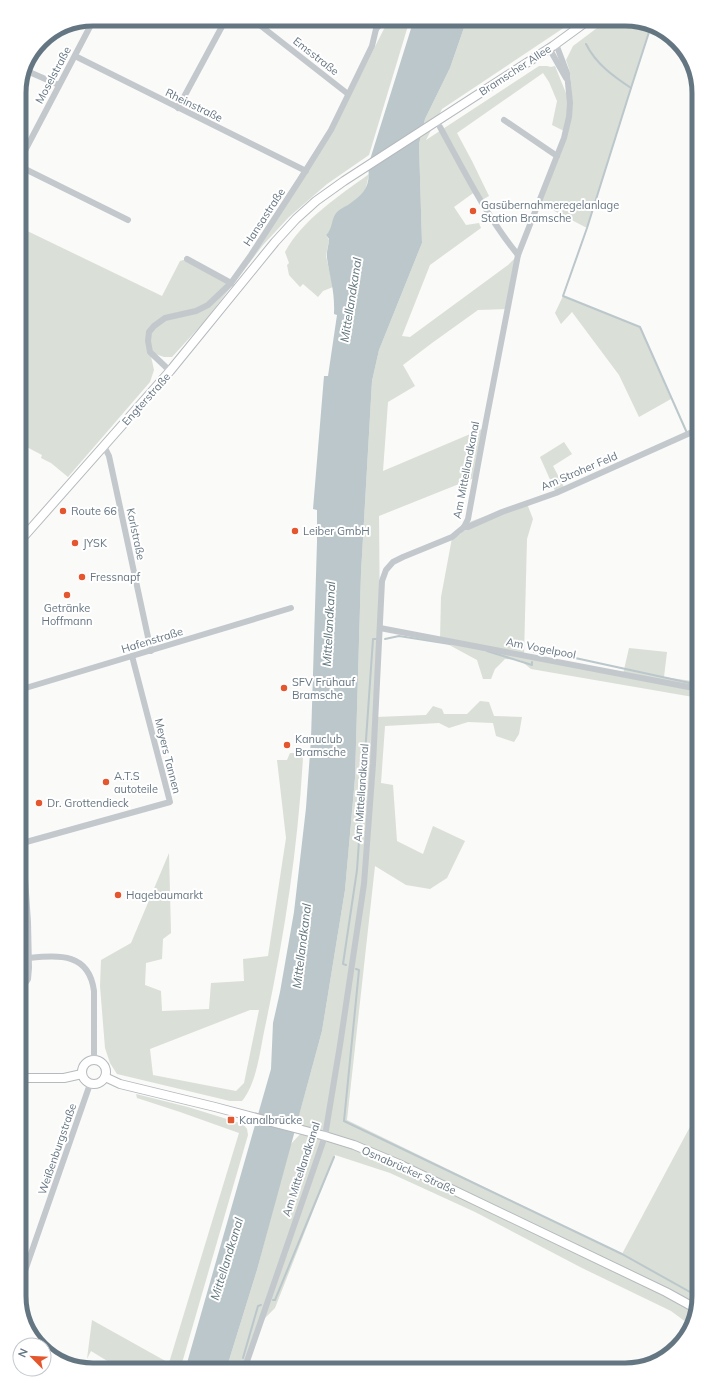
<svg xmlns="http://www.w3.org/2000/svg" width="718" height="1389" viewBox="0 0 718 1389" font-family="Mulish,sans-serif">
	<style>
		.green { fill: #dadfd7; fill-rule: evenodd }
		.water { fill: #bbc7cb }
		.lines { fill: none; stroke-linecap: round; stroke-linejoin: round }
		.stream { stroke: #bbc7cb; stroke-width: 2 }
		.major-casing { stroke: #b5babe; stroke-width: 10 }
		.minor { stroke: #c3c8cc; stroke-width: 6 }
		.major { stroke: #fff; stroke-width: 8 }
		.poi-dot { fill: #e4572e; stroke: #fff; stroke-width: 1.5 }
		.labels { text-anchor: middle; stroke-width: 4; stroke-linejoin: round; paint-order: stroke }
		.street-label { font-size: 11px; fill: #657683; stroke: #fff }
		.poi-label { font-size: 11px; fill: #657683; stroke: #fff; text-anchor: start }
		.water-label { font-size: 12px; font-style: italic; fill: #60757c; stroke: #fff }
		.rim { fill: none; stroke: #657683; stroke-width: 5 }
	</style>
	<rect width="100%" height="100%" fill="#fafaf8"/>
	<!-- green -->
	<g class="green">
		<polygon points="389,19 410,19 369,155 327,184 289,217 263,245 205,321 172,357 164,357 150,352 154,370 150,382 68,477 51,463 41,458 42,455 19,443 19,227 162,296 180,261 187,259 231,282 350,96"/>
		<path d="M467,19H577L442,109L426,140L539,66H547L551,67L555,66L570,103C572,86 572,76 566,60L573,46L609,19H630L651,26L587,228L539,203L566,132L552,125L557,101L549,82L543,73L457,133L472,161L489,196L482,200L476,191L454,207L466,225L479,223L481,228L430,265L402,336L410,337L508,265L518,255L508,309L478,310L432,343L403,365L415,386L388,402L383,471L482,429L474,478L379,516L380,628L376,717L426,715L433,706L442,709L444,714H467L480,701L489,702L494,716L522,717L519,734L514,742L496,736L493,723L468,722L449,728L439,723L385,726L381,783L393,785L397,841L423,854L433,826L465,841L447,878L430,889L406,885L375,866L347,1120L622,1254L699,1110V1279L694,1288L699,1291V1297L690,1325L671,1311L582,1268L475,1212L390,1173L335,1155L275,1308L260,1323L244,1370H226L257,1270L290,1145L303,1131L299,1115L322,1031L345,890L355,778L361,573L372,381L379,350L422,243L419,144L425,119L450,68Z"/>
		<path d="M369,174L365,192L362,196L337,213L330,231L326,235L329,240L326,256L333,287L323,291L318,297L303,284L300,287L289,275L287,265L289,263L285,252C303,219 339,196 369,174Z"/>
		<polygon points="563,296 640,327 671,399 639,417 619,375 572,312 561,324 555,313"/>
		<polygon points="564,442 572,454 553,466 565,489 556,493 540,457"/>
		<polygon points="526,501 533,519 527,539 524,655 623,674 629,648 667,652 664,677 699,682 699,698 531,669 520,660 505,659 495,669 491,679 483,679 477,660 440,640 441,597 452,538 461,534 464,524"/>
		<path d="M290,753H299L303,757C298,848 284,938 265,1027C260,1050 257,1083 242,1101H230L117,1074L110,1063L105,1048L100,986L101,960L131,943L169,853L171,933L163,939L162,959L146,963L145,985L161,991L162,1011L209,1009L211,983L244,981L243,959L268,956L286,838L277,760H287ZM250,1010H259L244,1083L236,1091L153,1075L150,1049Z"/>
		<polygon points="136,1094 188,1107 243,1124 247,1129 248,1135 180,1370 122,1370 91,1351 87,1359 92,1320 169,1363 239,1133 180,1112 137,1098"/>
	</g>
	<!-- water -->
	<path class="water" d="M414,19H467L450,68L425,119L419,144L422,243L379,350L372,381L361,573L355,778L345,890L322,1031L257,1270L226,1370H185L271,1069L273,1023L280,992L294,912L306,808L311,739L317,542V510L313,509L324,376H328L337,315L334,314C335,291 330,279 327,258C326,252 329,245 329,239L326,235C333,229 331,218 337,212C340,209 344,207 348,205C364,194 371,187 368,166Z"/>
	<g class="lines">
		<!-- stream -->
		<g class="stream">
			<path d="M586,44C596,64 613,76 631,88L587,228L563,296L640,327L687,433"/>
			<polyline points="631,88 651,26"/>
			<polyline points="385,639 399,636 450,644"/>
			<polyline points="487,651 532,665 532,662"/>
			<polyline points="534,652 534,649 699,685"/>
			<polyline points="346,965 343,964 357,870 373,639 376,639"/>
			<polyline points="344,1121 622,1254 699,1297"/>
			<polyline points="344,1121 359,970 356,969"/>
			<polyline points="273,1300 275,1300 334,1157"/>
			<polyline points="243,1358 258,1306 261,1305"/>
		</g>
		<!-- major casing -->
		<g class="major-casing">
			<g id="major">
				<polyline points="19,542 170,371 275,242 296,219 316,201 344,181 553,46 590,19"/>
				<circle cx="94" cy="1072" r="12"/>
				<polyline points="105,1077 120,1084 215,1107 325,1136 354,1145 399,1164 666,1292 695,1308"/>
				<polyline points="19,1078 64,1078 82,1074"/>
			</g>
		</g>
		<!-- minor -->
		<g class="minor">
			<polyline points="252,19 348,94"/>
			<polyline points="376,19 376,29"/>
			<polyline points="549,48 566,78"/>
			<polyline points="75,56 306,171"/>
			<polyline points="27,71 59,85"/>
			<polyline points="178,108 226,19"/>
			<polyline points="504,120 557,156"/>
			<path d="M440,127C464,171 487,217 518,255"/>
			<polyline points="19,162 94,19"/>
			<polyline points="19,166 128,220"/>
			<polyline points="187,259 231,283"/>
			<polyline points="170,371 150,352 148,341 149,332 154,326 165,318 196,311 208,305 231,283 251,255 301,178 331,130 372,46 376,29 386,19"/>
			<polyline points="102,447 106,450 109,456 151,651"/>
			<polyline points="464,527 468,527 502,512 556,493 699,429"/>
			<polyline points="380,628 699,689"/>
			<polyline points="19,690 291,608"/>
			<polyline points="19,844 170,802 132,656"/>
			<path d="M29,958C60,955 89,953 94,991V1060"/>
			<polyline points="19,986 24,985 28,979 29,968 28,922 24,864 20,843"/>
			<polyline points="19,1288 90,1084"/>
			<polyline points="244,1370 325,1136 340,1045 364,884 373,764 382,581 386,570 393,562 403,557 452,537 464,527 468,519 486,421 518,255 564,138 569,117 570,103 567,73 556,44"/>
		</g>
		<!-- major -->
		<use href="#major" class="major"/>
	</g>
	<!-- markers -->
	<g class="poi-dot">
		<circle cx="473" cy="211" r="4"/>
		<circle cx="63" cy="511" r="4"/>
		<circle cx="295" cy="531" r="4"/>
		<circle cx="75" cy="543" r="4"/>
		<circle cx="82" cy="577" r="4"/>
		<circle cx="67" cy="595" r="4"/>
		<circle cx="284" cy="688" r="4"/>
		<circle cx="287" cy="745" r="4"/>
		<circle cx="106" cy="782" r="4"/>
		<circle cx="39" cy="803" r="4"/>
		<circle cx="118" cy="895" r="4"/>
		<rect x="227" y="1116" width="8" height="8" rx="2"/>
	</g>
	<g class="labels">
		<!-- street labels -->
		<g class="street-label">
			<text transform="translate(316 56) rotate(38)" y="4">Emsstraße</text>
			<text transform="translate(515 70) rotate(-33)" y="4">Bramscher Allee</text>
			<text transform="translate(53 75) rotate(-62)" y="4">Moselstraße</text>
			<text transform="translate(194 105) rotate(26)" y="4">Rheinstraße</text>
			<text transform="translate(264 217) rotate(-57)" y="4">Hansastraße</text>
			<text transform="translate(146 399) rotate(-48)" y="4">Engterstraße</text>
			<text transform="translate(466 470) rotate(-79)" y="4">Am Mittellandkanal</text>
			<text transform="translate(579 471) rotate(-23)" y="4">Am Stroher Feld</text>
			<text transform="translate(136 534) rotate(78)" y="4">Karlstraße</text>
			<text transform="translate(152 640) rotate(-17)" y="4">Hafenstraße</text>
			<text transform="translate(541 648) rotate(11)" y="4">Am Vogelpool</text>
			<text transform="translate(168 756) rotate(76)" y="4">Meyers Tannen</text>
			<text transform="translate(361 793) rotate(-86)" y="4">Am Mittellandkanal</text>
			<text transform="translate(57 1149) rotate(-71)" y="4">Weißenburgstraße</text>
			<text transform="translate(301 1169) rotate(-72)" y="4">Am Mittellandkanal</text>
			<text transform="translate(409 1170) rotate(24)" y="4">Osnabrücker Straße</text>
		</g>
		<!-- poi labels -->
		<g class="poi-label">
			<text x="481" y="209">Gasübernahmeregelanlage<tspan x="481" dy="13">Station Bramsche</tspan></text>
			<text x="71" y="515">Route 66</text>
			<text x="303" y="535">Leiber GmbH</text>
			<text x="83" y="547">JYSK</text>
			<text x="90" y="581">Fressnapf</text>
			<text x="67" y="612" text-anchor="middle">Getränke<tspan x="67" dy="13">Hoffmann</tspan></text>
			<text x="292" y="686">SFV Frühauf<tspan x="292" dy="13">Bramsche</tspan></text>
			<text x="295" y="743">Kanuclub<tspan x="295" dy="13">Bramsche</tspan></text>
			<text x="114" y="780">A.T.S<tspan x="114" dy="13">autoteile</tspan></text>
			<text x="47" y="807">Dr. Grottendieck</text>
			<text x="126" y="899">Hagebaumarkt</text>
			<text x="239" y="1124">Kanalbrücke</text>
		</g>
		<!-- water labels -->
		<g class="water-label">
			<text transform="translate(351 300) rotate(-81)" y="4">Mittellandkanal</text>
			<text transform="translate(329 624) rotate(-87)" y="4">Mittellandkanal</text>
			<text transform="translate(302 946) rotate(-83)" y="4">Mittellandkanal</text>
			<text transform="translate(227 1259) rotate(-73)" y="4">Mittellandkanal</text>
		</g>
	</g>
	<!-- crop -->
	<path d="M0 0H718V1389H0ZM93 26H625A67 67 0 0 1 692 93V1296A67 67 0 0 1 625 1363H93A67 67 0 0 1 26 1296V93A67 67 0 0 1 93 26Z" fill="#fff" fill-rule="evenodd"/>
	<path class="rim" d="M93 26H625A67 67 0 0 1 692 93V1296A67 67 0 0 1 625 1363H93A67 67 0 0 1 26 1296V93A67 67 0 0 1 93 26Z"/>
	<!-- north arrow -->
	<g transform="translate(32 1357) rotate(294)"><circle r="19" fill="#ffffff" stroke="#c1c8cd"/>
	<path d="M0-3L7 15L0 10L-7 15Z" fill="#e4572e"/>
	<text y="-6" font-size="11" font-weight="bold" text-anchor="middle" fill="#657683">N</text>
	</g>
</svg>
